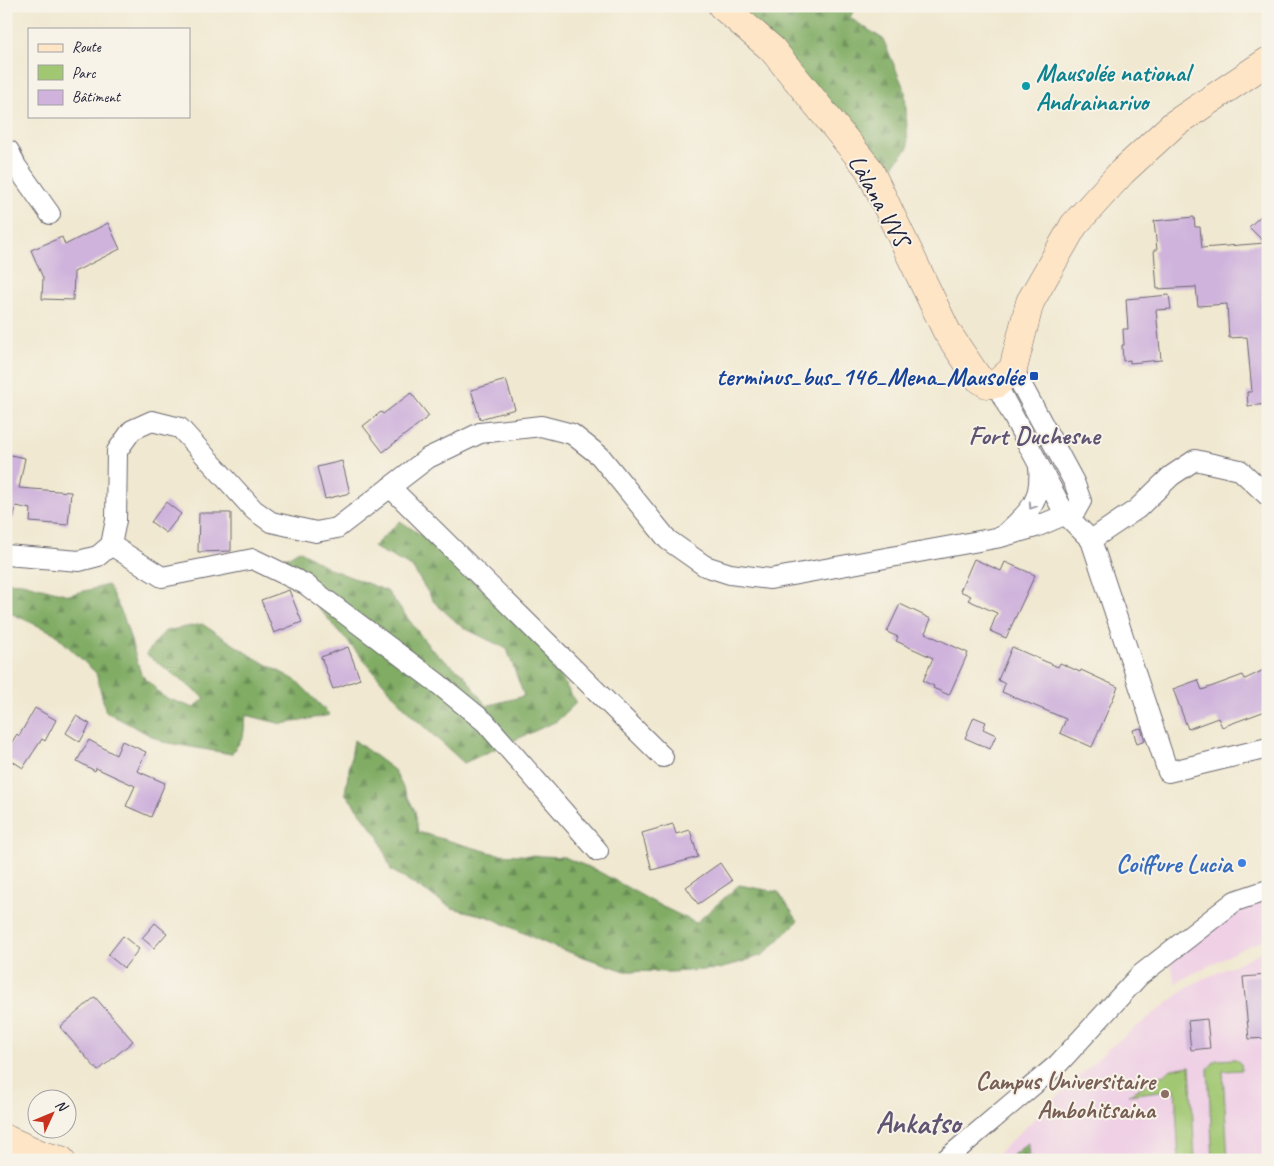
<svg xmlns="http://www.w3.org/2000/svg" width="1274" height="1166" viewBox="0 0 1274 1166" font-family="Caveat,sans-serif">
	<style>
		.built { fill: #efd0e5 }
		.green { fill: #a1c772; stroke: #627456 }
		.forest { fill: url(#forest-firs); stroke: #516750 }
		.building { fill: #cfb3dc }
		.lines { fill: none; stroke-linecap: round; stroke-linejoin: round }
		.street-casing { stroke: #6a676f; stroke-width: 22 }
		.secondary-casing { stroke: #6a676f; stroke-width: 29 }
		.street { stroke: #fff; stroke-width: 20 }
		.secondary { stroke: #fee5c5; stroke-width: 28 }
		.oneway { stroke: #9c9ca7 }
		.culture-dot { fill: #0f9aa8; stroke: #f7f3e8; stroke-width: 2 }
		.transit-dot { fill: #1a4fb4; stroke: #f7f3e8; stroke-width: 2 }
		.shop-dot { fill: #3f7fe0; stroke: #f7f3e8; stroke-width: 2 }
		.education-dot { fill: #8d6e63; stroke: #f7f3e8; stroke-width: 2 }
		.labels { text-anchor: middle; stroke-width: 4; stroke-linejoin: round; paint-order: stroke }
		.culture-label { font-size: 25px; font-weight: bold; fill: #0d838f; stroke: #f7f3e8; text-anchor: start }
		.street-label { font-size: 25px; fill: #22223b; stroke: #f7f3e8 }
		.transit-label { font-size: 25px; font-weight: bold; fill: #164399; stroke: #f7f3e8; text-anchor: end }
		.shop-label { font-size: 25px; font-weight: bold; fill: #366cbe; stroke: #f7f3e8; text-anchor: end }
		.education-label { font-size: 25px; font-weight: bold; fill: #785e54; stroke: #f7f3e8; text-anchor: end }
		.neighbourhood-label { font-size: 26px; font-weight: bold; fill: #5f5573; stroke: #f7f3e8 }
		.district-label { font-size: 30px; font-weight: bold; fill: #5f5573; stroke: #f7f3e8 }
	</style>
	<defs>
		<pattern id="forest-firs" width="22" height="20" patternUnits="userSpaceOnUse" patternTransform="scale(1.25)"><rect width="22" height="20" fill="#80ac64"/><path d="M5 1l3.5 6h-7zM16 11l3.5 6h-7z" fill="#688c54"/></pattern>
	</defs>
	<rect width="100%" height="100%" fill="#f7f3e8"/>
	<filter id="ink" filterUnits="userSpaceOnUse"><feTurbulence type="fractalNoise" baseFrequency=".02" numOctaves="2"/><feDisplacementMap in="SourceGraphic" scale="10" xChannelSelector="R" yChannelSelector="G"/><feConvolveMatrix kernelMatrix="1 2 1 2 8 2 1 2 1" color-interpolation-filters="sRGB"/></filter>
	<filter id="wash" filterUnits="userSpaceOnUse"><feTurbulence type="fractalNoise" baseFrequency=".0096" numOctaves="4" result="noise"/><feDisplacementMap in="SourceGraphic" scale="20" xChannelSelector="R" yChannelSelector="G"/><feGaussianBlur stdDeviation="1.12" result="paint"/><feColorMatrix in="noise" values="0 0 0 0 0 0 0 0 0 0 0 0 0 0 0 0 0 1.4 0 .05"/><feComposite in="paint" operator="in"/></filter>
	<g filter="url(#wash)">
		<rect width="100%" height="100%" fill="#f0e8d0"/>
		<!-- built -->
		<g class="built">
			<polygon points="1268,898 1268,938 1237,951 1175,983 1170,958 1215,931 1215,923 1240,908"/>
			<polygon points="1268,949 1268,1160 991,1160 1108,1049 1191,985"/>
		</g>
		<!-- green -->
		<g class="green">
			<polygon points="1236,1059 1241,1064 1242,1070 1223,1071 1228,1160 1213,1160 1208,1069 1216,1060"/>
			<polygon points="1190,1066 1195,1160 1179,1160 1175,1089 1128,1095 1172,1069"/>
		</g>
		<!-- forest -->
		<g class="forest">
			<polygon points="734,6 855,6 850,18 883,39 905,91 908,148 883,177"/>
			<polygon points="400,521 455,557 540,641 576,703 557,721 464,763 410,714 279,562 299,550 330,569 387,591 431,649 464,675 486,706 524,696 507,649 462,627 434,602 412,567 373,547"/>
			<polygon points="6,582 22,583 69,595 108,585 124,618 141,674 164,697 194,708 205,698 146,654 165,631 202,624 255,658 297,681 330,715 282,724 246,715 243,738 231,754 163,742 106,712 96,673 54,633 6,611"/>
			<polygon points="354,740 394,770 415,811 418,832 496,854 564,857 596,870 657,904 696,923 739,885 778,892 798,921 763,955 720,969 670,972 625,971 554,947 489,917 452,908 391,870 379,837 345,793"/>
			<polygon points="1028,1143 1029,1160 1007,1160"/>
		</g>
		<g id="blocks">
			<!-- building -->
			<g class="building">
				<polygon points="1268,209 1268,404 1248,406 1247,392 1252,392 1247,337 1229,338 1227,304 1198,306 1196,287 1157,289 1154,250 1157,250 1154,221 1194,217 1195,227 1200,227 1202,248 1265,243 1249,227"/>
				<polygon points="108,223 120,249 74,272 73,300 42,299 43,278 31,250 62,237 65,245"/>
				<polygon points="1169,295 1171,309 1156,310 1161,360 1130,363 1130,360 1123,361 1122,345 1124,345 1123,329 1128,329 1126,299"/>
				<polygon points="506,380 515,409 480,419 471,390"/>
				<polygon points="411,393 429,416 383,452 363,426 381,412 383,414"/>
				<polygon points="6,454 25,458 19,488 71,492 68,525 30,522 31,509 16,506 13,520 6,520"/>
				<polygon points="342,461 350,493 325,499 317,467"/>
				<polygon points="166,502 181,514 166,533 151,522"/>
				<polygon points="199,513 231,513 231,551 198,552"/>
				<polygon points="974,559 1001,571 1005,562 1035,575 1006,638 990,631 997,613 968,600 971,596 960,591"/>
				<polygon points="289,590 302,622 274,633 261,600"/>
				<polygon points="900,604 931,619 925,633 968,653 949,695 933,688 934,686 923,681 933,658 896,641 898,637 887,632"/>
				<polygon points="348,647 360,679 333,689 321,657"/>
				<polygon points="1012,647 1058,667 1060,663 1080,672 1081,670 1118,687 1092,747 1060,733 1066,719 1002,692 1005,684 998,680"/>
				<polygon points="1268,668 1268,710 1222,727 1218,718 1188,729 1173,689 1198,680 1202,690 1243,675 1245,679"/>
				<polygon points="35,708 56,720 45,741 42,739 23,768 6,757 6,751 17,734 19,736"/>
				<polygon points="76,716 90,724 80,742 66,733"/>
				<polygon points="974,717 986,722 983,729 996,735 990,749 965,738"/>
				<polygon points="1141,728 1145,741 1137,744 1133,730"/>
				<polygon points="89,740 116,755 122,741 146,752 137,771 165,783 151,817 126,806 135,786 96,768 95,771 77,761"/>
				<polygon points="673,824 676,834 690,830 698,857 652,870 642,833"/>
				<polygon points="720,863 732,881 698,904 686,887"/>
				<polygon points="155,923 167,933 154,948 142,938"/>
				<polygon points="123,936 139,949 124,968 108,955"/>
				<polygon points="1268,975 1268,1038 1249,1039 1243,977"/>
				<polygon points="95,997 133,1041 98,1071 60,1027"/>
				<polygon points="1207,1019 1210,1048 1191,1050 1188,1021"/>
			</g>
		</g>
	</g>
	<g filter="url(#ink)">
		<use href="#blocks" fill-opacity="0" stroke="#6a676f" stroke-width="1"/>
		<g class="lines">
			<!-- street casing -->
			<g class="street-casing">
				<g id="street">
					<polyline points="6,151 9,151 16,166 50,214"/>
					<polyline points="996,384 1065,514 1091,540 1168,772 1268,748"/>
					<polyline points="390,487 663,757"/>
					<path d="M1005,534C1030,511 1042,502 1039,466"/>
					<polyline points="1091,540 1137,509 1171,476 1195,460 1240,470 1268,496"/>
					<polyline points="111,545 162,577 253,559 305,584 436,682 485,722 598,851"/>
					<polyline points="6,555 79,561 98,556 111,545 116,520 117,451 132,430 152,421 180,428 254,510 271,522 316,532 337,528 428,458 480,433 541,426 572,434 600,456 668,540 705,566 730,574 770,579 1001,537 1036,527 1076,510 1081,501 1074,482 1013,369"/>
					<polyline points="945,1160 1058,1064 1139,976 1235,901 1268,890"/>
				</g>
			</g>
			<!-- secondary casing -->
			<g class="secondary-casing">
				<g id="secondary">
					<polyline points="722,6 772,49 869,169 947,332 978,378 987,384 996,384 1013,369 1030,302 1074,225 1122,172 1173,125 1268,61"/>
					<polyline points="6,1139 42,1155 61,1160"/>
				</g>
			</g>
			<!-- street -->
			<use href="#street" class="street"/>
			<!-- secondary -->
			<use href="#secondary" class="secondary"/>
		</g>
		<!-- one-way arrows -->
		<defs><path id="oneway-chevron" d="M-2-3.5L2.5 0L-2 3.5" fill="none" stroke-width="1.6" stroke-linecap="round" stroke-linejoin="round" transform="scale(1.25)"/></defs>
		<use class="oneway" href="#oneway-chevron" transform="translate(1032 506) rotate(124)"/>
	</g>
	<!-- markers -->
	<circle class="culture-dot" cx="1026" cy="86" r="5"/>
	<rect class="transit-dot" x="1029" y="371" width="10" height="10" rx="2.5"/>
	<circle class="shop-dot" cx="1242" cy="863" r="5"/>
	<circle class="education-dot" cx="1165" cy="1094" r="5"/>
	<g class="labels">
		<!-- culture labels -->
		<g class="culture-label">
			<text x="1036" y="81">Mausolée national<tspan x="1036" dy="29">Andrainarivo</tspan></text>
		</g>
		<!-- street labels -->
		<g class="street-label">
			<text transform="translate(880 200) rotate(61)" y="9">Làlana VVS</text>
		</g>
		<!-- transit labels -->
		<g class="transit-label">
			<text x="1024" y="385">terminus_bus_146_Mena_Mausolée</text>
		</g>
		<!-- shop labels -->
		<g class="shop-label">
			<text x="1232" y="872">Coiffure Lucia</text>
		</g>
		<!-- education labels -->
		<g class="education-label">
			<text x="1155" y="1089">Campus Universitaire<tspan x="1155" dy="29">Ambohitsaina</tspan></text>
		</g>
		<!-- neighbourhood labels -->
		<g class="neighbourhood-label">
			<text x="1034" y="444">Fort Duchesne</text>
		</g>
		<!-- district labels -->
		<g class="district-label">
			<text x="918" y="1133">Ankatso</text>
		</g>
	</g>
	<!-- margin -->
	<rect width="1274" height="1166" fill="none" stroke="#f7f3e8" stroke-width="25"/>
	<!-- legend -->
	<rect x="28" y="28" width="162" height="90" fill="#f7f3e8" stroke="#a29fa3"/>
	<rect x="38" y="44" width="25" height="8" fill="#fee5c5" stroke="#a29fa3"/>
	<text x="72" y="52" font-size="15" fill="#22223b">Route</text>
	<rect x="38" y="65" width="25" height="15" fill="#a1c772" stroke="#a29fa3"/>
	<text x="72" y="78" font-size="15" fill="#22223b">Parc</text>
	<rect x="38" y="90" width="25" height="15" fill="#cfb3dc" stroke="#a29fa3"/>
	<text x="72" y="102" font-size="15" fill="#22223b">Bâtiment</text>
	<!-- north arrow -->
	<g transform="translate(52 1114) rotate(46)"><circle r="24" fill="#f7f3e8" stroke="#a29fa3"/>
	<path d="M0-4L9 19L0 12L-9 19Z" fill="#c8321e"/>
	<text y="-8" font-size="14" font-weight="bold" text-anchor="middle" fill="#22223b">N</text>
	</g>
</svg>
